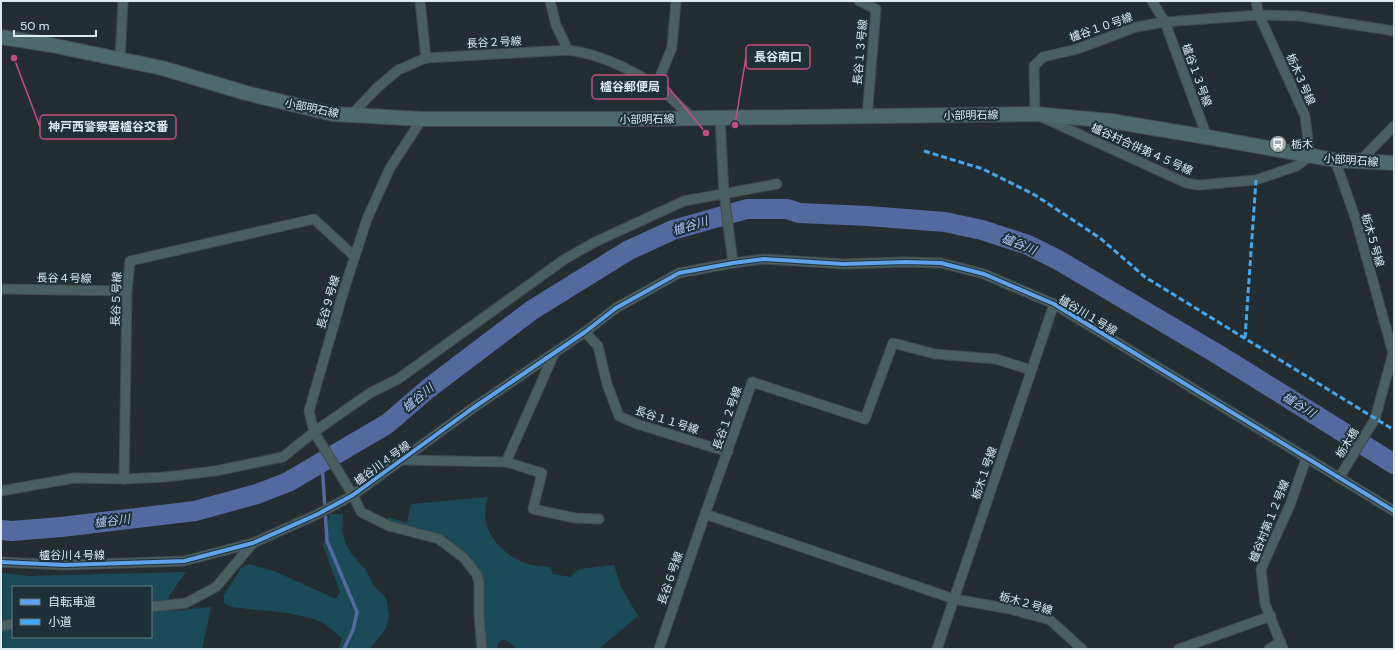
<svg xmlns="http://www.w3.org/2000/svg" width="1395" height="650" viewBox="0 0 1395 650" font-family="'DM Sans','Noto Sans JP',sans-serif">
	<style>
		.green { fill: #1b4b58; fill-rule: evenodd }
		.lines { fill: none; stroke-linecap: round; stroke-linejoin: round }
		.stream { stroke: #5569a1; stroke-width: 3.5 }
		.river { stroke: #5569a1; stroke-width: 20 }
		.minor-casing { stroke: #434b4f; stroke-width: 11 }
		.primary-casing { stroke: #434b4f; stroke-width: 16 }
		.minor { stroke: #495f60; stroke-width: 9 }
		.primary { stroke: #4e696a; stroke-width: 14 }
		.quiet { stroke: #3fa9f5; stroke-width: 3; stroke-dasharray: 6 3; stroke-linecap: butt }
		.cycleway-casing { stroke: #1e3138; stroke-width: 6 }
		.cycleway { stroke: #60a3ed; stroke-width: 4 }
		.labels { text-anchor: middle; stroke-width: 4; stroke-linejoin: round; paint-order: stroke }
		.street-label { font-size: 11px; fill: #deeaee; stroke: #1e3138 }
		.poi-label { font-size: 11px; fill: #deeaee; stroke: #1e3138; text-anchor: start }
		.water-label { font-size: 12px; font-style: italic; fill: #afc3f7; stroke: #1e3138 }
		.leader { fill: none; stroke: #c94c80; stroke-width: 1.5 }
		.callout-dot { fill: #c94c80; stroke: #1e3138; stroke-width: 1.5 }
		.callout { fill: #1e3138; stroke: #c94c80; stroke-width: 1.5 }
		.callout-label { font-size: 12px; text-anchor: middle; font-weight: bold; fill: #deeaee }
	</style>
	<rect width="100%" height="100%" fill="#242e32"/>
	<!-- green -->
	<g class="green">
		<path d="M487,497C486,503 485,510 485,516C486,538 508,558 528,564C535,566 543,566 550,567L553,574L570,577L579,569L614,565L621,587L638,616L599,649H518L506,640H502L498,643L497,649H484L481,578L469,555L436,533L412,530L388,523V517L407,523L411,504Z"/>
		<polygon points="330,514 343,514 342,531 346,545 353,556 366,570 374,586 386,598 389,615 386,628 370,649 339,649 342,638 322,622 314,619 288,613 231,607 224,603 224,595 241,568 249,564 274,571 336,599 340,592 323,546"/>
		<path d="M186,572L169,596V611L211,607L202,649H1V573L30,576ZM13,587H151V637H13Z"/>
	</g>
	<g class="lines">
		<!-- stream -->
		<polyline class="stream" points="322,462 327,541 357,612 353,630 344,649"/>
		<!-- river -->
		<polyline class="river" points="1,530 12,531 61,527 195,511 257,494 288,482 387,424 429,388 532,310 629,250 673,230 747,209 787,209 799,213 868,216 945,222 982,230 1028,245 1058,260 1219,355 1394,464"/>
		<!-- minor casing -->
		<g class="minor-casing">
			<g id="minor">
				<path d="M420,1L426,58L568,50C600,54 629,68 656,86C669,95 681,108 693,118"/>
				<polyline points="550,1 556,25 568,50"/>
				<polyline points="859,1 876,9 867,117"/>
				<polyline points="1152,1 1165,22 1207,137"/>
				<polyline points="1256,1 1259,15 1305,116 1310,156 1297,166 1256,180 1199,185 1186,183 1035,114 1034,66 1043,57 1077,49 1136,27 1165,22 1259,15 1299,16 1394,31"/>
				<polyline points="120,60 123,1"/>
				<polyline points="656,87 672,47 676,1"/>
				<polyline points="351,115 377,88 398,70 426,58"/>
				<polyline points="720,118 724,194 733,263"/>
				<polyline points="422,119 390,168 367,219 343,293 309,411 314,432 353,495 361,512 389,526 439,539 464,558 477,575 479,583 479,615 482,649"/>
				<polyline points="1335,160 1356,220 1393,353 1375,419 1339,478"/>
				<polyline points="1360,161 1394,126"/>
				<polyline points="1,289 127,291"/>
				<polyline points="585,332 598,346 607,384 619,416 637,424 728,452"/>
				<polyline points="1031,370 996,359 935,354 893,343 865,419 752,382 705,514 954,599 1010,609 1050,620 1082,649"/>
				<polyline points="402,460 506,462 542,473 533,509 575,518 599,519"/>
				<polyline points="506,462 554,354"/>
				<polyline points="124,479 127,291 130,261 314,219 354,256"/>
				<polyline points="1,491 74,478 124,479 165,477 215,471 283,457 314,432 370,393 398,379 565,259 595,242 684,201 777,184"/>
				<polyline points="1,562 65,565 184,561 253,543 318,514 353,495 473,408 585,332 616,308 679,273 733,263 764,259 844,264 905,262 941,263 984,274 1054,304 1394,511"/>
				<polyline points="151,607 186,603 216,587 253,543"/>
				<polyline points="1,626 13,624"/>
				<polyline points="659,649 705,514"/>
				<polyline points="937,649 1054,304"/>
				<polyline points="1179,649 1271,616"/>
				<polyline points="1269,649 1281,642"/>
				<polyline points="1283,649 1265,604 1261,569 1290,505 1306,459"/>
			</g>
		</g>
		<!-- primary casing -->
		<g class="primary-casing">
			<polyline id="primary" points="1,37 51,45 162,68 246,93 333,114 422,119 631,119 1035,114 1111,121 1207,137 1335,160 1394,163"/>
		</g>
		<!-- minor -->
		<use href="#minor" class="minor"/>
		<!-- primary -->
		<use href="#primary" class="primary"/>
		<!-- quiet -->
		<g class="quiet">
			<polyline points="924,151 983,169 1035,195 1100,238 1145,277 1394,430"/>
			<polyline points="1245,338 1256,180"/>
		</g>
		<!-- cycleway casing -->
		<g class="cycleway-casing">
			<polyline id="cycleway" points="1,562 65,565 184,561 253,543 318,514 353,495 473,408 585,332 616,308 679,273 733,263 764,259 844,264 905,262 941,263 984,274 1054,304 1394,511"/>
		</g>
		<!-- cycleway -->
		<use href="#cycleway" class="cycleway"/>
	</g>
	<!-- icons -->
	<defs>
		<g id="bus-disc" transform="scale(0.9)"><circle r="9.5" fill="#9da8ac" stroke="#1e3138"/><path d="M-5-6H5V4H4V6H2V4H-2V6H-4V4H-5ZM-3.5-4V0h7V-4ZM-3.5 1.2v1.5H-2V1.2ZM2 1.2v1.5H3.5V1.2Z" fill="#fff"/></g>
	</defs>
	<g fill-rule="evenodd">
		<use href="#bus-disc" x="1278" y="144"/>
	</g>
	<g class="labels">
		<!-- street labels -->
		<g class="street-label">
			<text transform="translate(1101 27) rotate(-19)" y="4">櫨谷１０号線</text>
			<text transform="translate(494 42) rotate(-3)" y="4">長谷２号線</text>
			<text transform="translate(860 52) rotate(-85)" y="4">長谷１３号線</text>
			<text transform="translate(1197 75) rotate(70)" y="4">櫨谷１３号線</text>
			<text transform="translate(1301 79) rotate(66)" y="4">栃木３号線</text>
			<text transform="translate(312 108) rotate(12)" y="4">小部明石線</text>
			<text transform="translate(971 115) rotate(-1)" y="4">小部明石線</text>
			<text transform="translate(647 119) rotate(-1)" y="4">小部明石線</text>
			<text transform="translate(1142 149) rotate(24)" y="4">櫨谷村合併第４５号線</text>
			<text transform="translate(1351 160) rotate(4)" y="4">小部明石線</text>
			<text transform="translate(1373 240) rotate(74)" y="4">栃木５号線</text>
			<text transform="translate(64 278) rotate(1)" y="4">長谷４号線</text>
			<text transform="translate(116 299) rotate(-88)" y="4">長谷５号線</text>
			<text transform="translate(328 302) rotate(-74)" y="4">長谷９号線</text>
			<text transform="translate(1088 315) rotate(31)" y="4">櫨谷川１号線</text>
			<text transform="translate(727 418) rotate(-71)" y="4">長谷１２号線</text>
			<text transform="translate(667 420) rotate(18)" y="4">長谷１１号線</text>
			<text transform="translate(1347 443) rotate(-58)" y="4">栃木橋</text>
			<text transform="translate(382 463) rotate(-36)" y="4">櫨谷川４号線</text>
			<text transform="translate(984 473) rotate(-71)" y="4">栃木１号線</text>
			<text transform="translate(1269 521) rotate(-68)" y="4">櫨谷村第１２号線</text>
			<text x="72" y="559">櫨谷川４号線</text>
			<text transform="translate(670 578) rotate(-71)" y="4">長谷６号線</text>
			<text transform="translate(1026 603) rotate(16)" y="4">栃木２号線</text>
		</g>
		<!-- poi labels -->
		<g class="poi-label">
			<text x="1291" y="148">栃木</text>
		</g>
		<!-- water labels -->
		<g class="water-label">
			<text transform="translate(690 226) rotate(-17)" y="4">櫨谷川</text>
			<text transform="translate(1019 244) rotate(22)" y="4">櫨谷川</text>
			<text transform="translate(418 398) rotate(-40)" y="4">櫨谷川</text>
			<text transform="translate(1299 405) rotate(32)" y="4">櫨谷川</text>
			<text transform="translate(112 521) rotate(-7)" y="4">櫨谷川</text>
		</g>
	</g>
	<!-- callouts -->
	<path class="leader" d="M735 125L746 57M706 133L668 87M14 58L40 127"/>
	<g class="callout-dot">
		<circle cx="735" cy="125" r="4"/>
		<circle cx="706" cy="133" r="4"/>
		<circle cx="14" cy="58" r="4"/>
	</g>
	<g class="callout">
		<rect x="746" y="45" width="64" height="24" rx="4"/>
		<rect x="592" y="75" width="76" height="24" rx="4"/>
		<rect x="40" y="115" width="136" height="24" rx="4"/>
	</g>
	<g class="callout-label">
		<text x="778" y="61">長谷南口</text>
		<text x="630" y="91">櫨谷郵便局</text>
		<text x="108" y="131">神戸西警察署櫨谷交番</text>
	</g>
	<!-- border -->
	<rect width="1395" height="650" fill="none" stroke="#deeaee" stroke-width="4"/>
	<!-- legend -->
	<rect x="12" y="586" width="140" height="52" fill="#1e3138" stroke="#6b7b81"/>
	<rect x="20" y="599" width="20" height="6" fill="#60a3ed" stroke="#6b7b81"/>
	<text x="48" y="606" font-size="12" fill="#deeaee">自転車道</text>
	<rect x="20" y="619" width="20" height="6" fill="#3fa9f5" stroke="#6b7b81"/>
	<text x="48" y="626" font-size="12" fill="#deeaee">小道</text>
	<!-- scale -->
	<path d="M14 30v6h82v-6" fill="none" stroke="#deeaee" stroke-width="2"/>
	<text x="20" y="30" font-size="12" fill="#deeaee" stroke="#1e3138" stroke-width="3" paint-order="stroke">50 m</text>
</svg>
